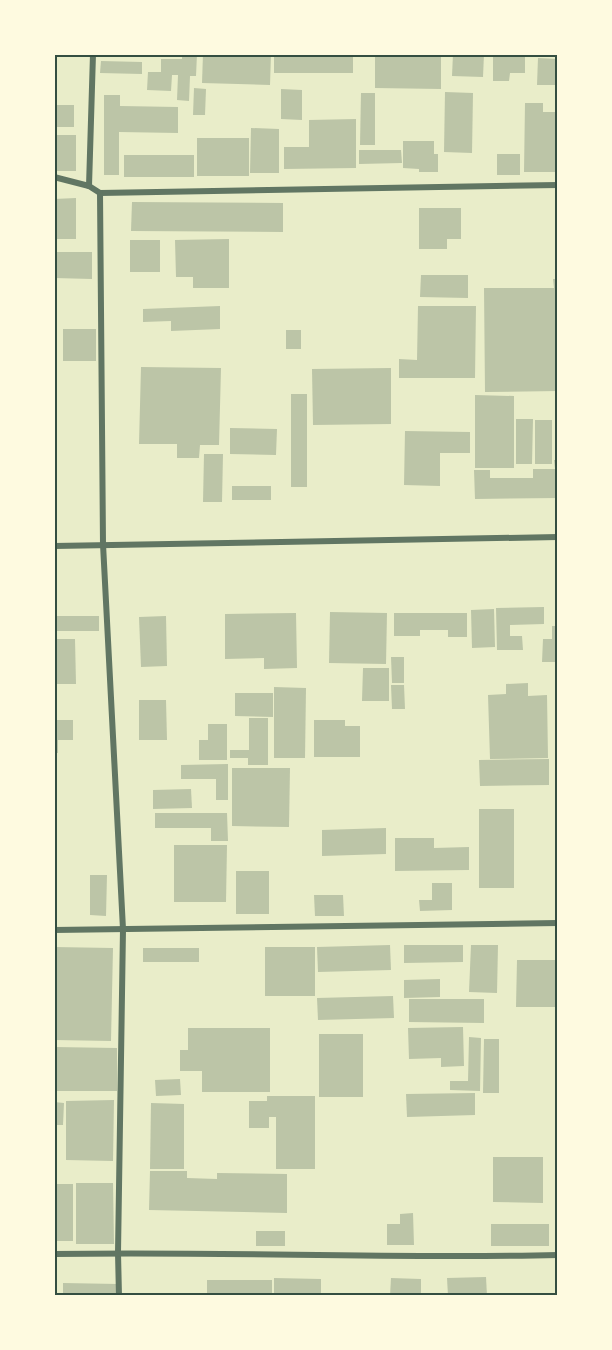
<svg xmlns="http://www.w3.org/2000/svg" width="612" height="1350" viewBox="0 0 612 1350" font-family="'Sofia Sans Condensed',sans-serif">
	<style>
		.building { fill: #bcc5a7 }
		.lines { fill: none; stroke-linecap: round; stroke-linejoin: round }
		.minor { stroke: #617663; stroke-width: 6 }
		.neatline { fill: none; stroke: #344e41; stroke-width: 2 }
	</style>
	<rect width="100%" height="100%" fill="#e9edc9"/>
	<!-- building -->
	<g class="building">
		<polygon points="182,54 197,54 196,76 190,76 189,101 177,100 178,75 172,75 171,91 147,90 148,72 161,72 161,59 182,59"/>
		<polygon points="203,54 271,54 270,85 202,83"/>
		<rect x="274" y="54" width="79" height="19"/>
		<polygon points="375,54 441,54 441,89 375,88"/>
		<polygon points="453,54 484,54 483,77 452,76"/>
		<polygon points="493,54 525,54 525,73 510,73 509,81 493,81"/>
		<polygon points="538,58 558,59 558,85 537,85"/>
		<polygon points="101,61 142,62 142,74 100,73"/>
		<polygon points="194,88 206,89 205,115 193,115"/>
		<polygon points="281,89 302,90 302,120 281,119"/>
		<polygon points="445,92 473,93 472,153 444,152"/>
		<polygon points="361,93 375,93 375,145 360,145"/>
		<polygon points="104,95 120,95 120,106 178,107 178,133 119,132 119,175 104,175"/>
		<polygon points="525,103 543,103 543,112 558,112 558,172 524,172"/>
		<rect x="54" y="105" width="20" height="22"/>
		<polygon points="356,119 356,168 284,169 284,147 309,147 309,120"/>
		<polygon points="251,128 279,129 279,173 250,173"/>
		<rect x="55" y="135" width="21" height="36"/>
		<rect x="197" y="138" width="52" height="38"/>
		<polygon points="403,141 434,141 434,154 438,154 438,172 419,172 419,169 403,168"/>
		<polygon points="359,150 401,150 402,163 359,164"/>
		<rect x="497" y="154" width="23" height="21"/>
		<rect x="124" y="155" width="70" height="22"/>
		<polygon points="76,198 76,239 54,239 54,199"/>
		<polygon points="132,202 283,203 283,232 131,231"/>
		<polygon points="419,208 461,208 461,239 447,239 447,249 419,249"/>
		<polygon points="229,239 229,288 193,288 193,277 176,277 175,240"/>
		<rect x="130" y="240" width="30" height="32"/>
		<polygon points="54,252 92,252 92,279 54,278"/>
		<polygon points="421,275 468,275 468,298 420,297"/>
		<polygon points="553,279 558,279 558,391 485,392 484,288 554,288"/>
		<polygon points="220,306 220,329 171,331 171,321 143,322 143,309"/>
		<polygon points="418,306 476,306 475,378 399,378 399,359 417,360"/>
		<rect x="63" y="329" width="33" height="32"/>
		<rect x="286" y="330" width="15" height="19"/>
		<polygon points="141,367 221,368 219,445 200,445 199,458 177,458 177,444 139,444"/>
		<polygon points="391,368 391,424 313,425 312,369"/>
		<rect x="291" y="394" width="16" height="93"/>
		<polygon points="475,395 514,396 514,468 475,468"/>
		<polygon points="516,419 533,419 532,464 516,464"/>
		<rect x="535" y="420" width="17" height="44"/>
		<polygon points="230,428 277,429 276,455 230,454"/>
		<polygon points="405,431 470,432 470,453 440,453 440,486 404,485"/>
		<polygon points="204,454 223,454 222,502 203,502"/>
		<polygon points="554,460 558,460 558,498 475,499 474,470 490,470 490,478 533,478 533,469 555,469"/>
		<rect x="232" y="486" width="39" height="14"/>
		<polygon points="544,607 544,624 510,625 510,636 522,636 523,650 497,650 496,608"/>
		<polygon points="494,609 495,647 472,648 471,610"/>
		<polygon points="330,612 387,613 386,664 329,663"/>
		<polygon points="296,613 297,668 264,669 264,658 225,659 225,614"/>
		<polygon points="394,613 467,613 467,637 448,637 448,630 420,630 420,636 394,636"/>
		<rect x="54" y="616" width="45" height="15"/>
		<polygon points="166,616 167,666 141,667 139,617"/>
		<polygon points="552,626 558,626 558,662 542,662 543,639 552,639"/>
		<polygon points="54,639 75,639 76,684 54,684"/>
		<polygon points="391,657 404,657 404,683 392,683"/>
		<polygon points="363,668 389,668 389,701 362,701"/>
		<polygon points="528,683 528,696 547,695 548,758 490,759 488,695 506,694 506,684"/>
		<polygon points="391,685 404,685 405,709 392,709"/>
		<polygon points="274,687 306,688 305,758 274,758"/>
		<polygon points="235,693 273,693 273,717 235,716"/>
		<polygon points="139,700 166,700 167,740 139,740"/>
		<polygon points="249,718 268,718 268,765 248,765 248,758 230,758 230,750 249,750"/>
		<polygon points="54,720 73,720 73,740 58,740 58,753 54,753"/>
		<polygon points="314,720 345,720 345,726 360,726 360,757 314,757"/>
		<polygon points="208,724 227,724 227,760 199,760 199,740 208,740"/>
		<polygon points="549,759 549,785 480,786 479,760"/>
		<polygon points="228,764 228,800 216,800 216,779 181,779 181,765"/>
		<polygon points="232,768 290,768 289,827 232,826"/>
		<polygon points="191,789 192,808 153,809 153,790"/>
		<rect x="479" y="809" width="35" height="79"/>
		<polygon points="155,813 227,813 228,841 211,841 211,828 155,828"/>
		<polygon points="386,828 386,854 322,856 322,830"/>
		<polygon points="395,838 434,838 434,848 469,847 469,870 395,871"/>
		<polygon points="174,845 227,845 226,902 174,902"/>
		<rect x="236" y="871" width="33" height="43"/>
		<polygon points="90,875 107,875 106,916 90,915"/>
		<polygon points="432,883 452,883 452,910 420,911 419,900 432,900"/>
		<polygon points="314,895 343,895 344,916 315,916"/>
		<polygon points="390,945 391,970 318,972 317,947"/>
		<polygon points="404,945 463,945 463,962 404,963"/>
		<polygon points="471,945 498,945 497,993 469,992"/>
		<polygon points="54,947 113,948 111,1041 54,1040"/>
		<rect x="265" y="947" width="50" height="49"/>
		<rect x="143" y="948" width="56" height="14"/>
		<polygon points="517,960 558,960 558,1007 516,1007"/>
		<polygon points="440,979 440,997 404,998 404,980"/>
		<polygon points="393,996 394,1018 318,1020 317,998"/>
		<polygon points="409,999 484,999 484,1023 409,1022"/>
		<polygon points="463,1027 464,1066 441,1067 441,1058 409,1059 408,1028"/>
		<polygon points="188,1028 270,1028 270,1092 202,1092 202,1071 180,1071 180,1050 188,1050"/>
		<rect x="319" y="1034" width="44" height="63"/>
		<polygon points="469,1037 481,1038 480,1091 450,1090 450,1081 468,1081"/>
		<polygon points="484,1039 499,1039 499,1093 483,1093"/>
		<polygon points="54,1047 117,1048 117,1091 54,1091"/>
		<polygon points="180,1079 181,1095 156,1096 155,1080"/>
		<polygon points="475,1093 475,1115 407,1117 406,1094"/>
		<polygon points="267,1096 315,1096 315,1169 276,1169 276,1117 269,1117 269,1128 249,1128 249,1101 267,1101"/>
		<polygon points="114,1100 113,1161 66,1160 66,1101"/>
		<polygon points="54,1102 64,1103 63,1125 54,1125"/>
		<polygon points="151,1103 184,1104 184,1169 150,1169"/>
		<rect x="555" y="1114" width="3" height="75"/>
		<polygon points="493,1157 543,1157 543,1203 493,1202"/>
		<polygon points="150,1171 187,1171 187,1178 217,1179 217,1173 287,1174 287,1213 149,1210"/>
		<polygon points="76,1183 113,1183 114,1244 76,1244"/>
		<rect x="54" y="1184" width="19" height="57"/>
		<polygon points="413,1213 414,1245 387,1245 387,1224 400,1224 400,1214"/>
		<rect x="555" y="1219" width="3" height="28"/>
		<rect x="491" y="1224" width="58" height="22"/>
		<rect x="256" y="1231" width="29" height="15"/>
		<polygon points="486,1277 487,1296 448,1296 447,1278"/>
		<polygon points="274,1278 321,1279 321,1296 274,1296"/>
		<polygon points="391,1278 421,1279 421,1296 390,1296"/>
		<rect x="207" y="1280" width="65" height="16"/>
		<polygon points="63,1283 118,1284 117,1296 63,1296"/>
	</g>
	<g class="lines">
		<!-- minor -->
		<g class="minor">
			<polyline points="54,177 89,186 100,193 558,185"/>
			<polyline points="89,186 93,54"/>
			<polyline points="100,193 103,544 123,929 118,1253 119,1296"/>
			<polyline points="54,546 558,537"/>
			<polyline points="54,930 558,923"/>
			<path d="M54,1254C222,1251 390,1259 558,1255"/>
		</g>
	</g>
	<!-- border -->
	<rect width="612" height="1350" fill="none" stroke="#fefae0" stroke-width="111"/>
	<rect x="56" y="56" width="500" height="1238" class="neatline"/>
</svg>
